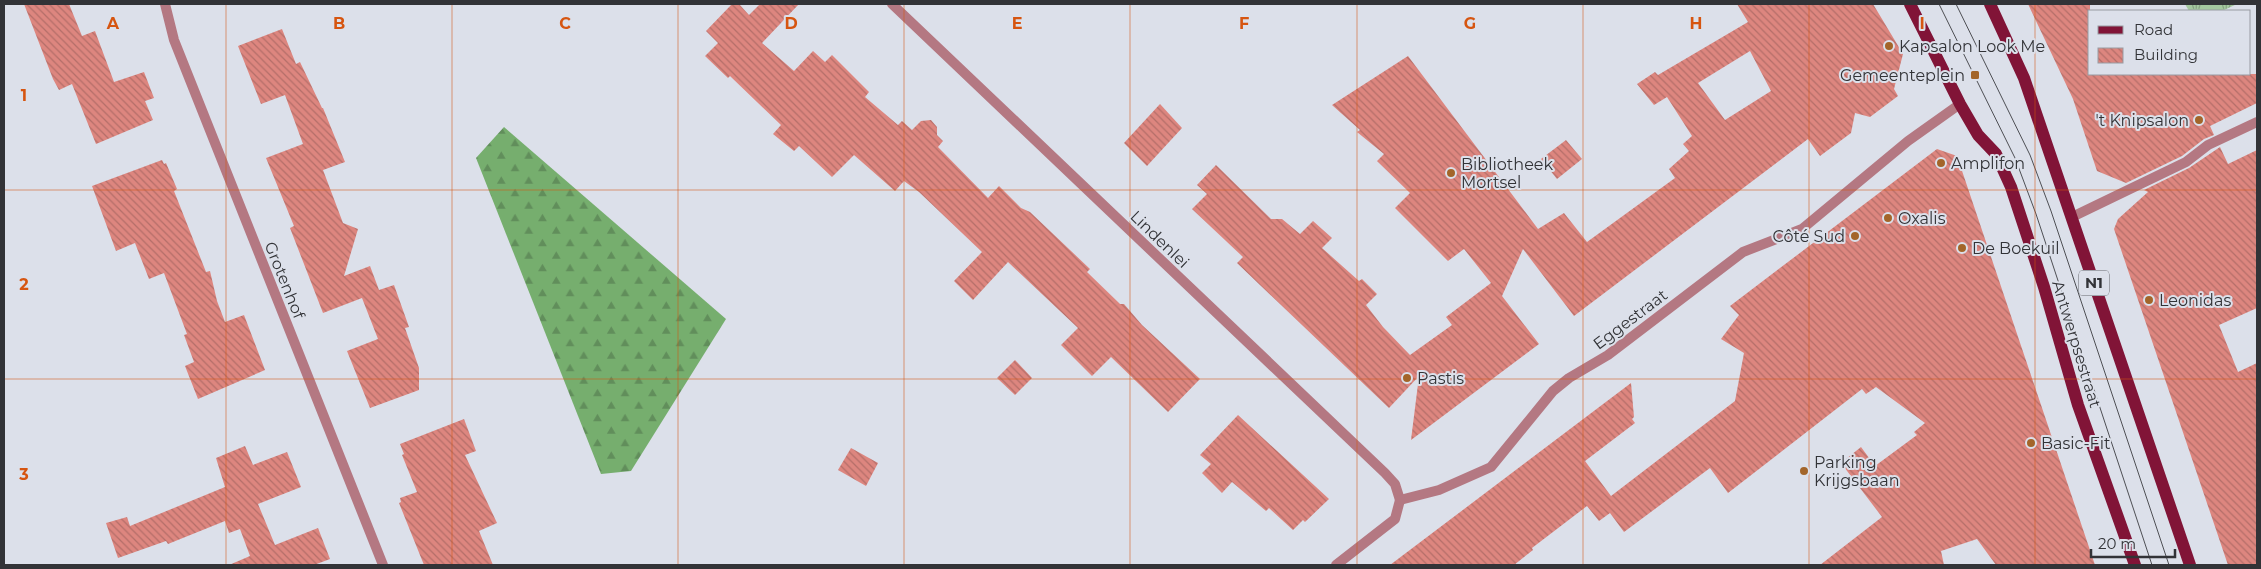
<svg xmlns="http://www.w3.org/2000/svg" width="2261" height="569" viewBox="0 0 2261 569" font-family="Montserrat,sans-serif">
	<style>
		.forest { fill: url(#forest-firs) }
		.park { fill: url(#park-tufts) }
		.building { fill: url(#building-back-hatch); fill-rule: evenodd }
		.lines { fill: none; stroke-linecap: round; stroke-linejoin: round }
		.minor { stroke: #b47882; stroke-width: 10 }
		.primary { stroke: #811437; stroke-width: 12 }
		.tram { stroke: #4e4f54; stroke-width: 1 }
		.grid { fill: none; stroke: #d65510; stroke-width: 1; stroke-opacity: 0.55 }
		.poi-dot { fill: #a3652a; stroke: #dce0ea; stroke-width: 2 }
		.labels { text-anchor: middle; stroke-width: 4; stroke-linejoin: round; paint-order: stroke }
		.shield { fill: #dce0ea; stroke: #65676d; stroke-width: 1 }
		.shield-label { font-size: 15px; font-weight: bold; fill: #323337 }
		.poi-label { font-size: 16px; fill: #323337; stroke: #dce0ea; text-anchor: start }
		.street-label { font-size: 16px; fill: #323337; stroke: #dce0ea }
		.grid-label { font-size: 16px; text-anchor: middle; font-weight: bold; fill: #d65510; stroke: #dce0ea; stroke-width: 4; stroke-linejoin: round; paint-order: stroke }
	</style>
	<defs>
		<pattern id="forest-firs" width="22" height="20" patternUnits="userSpaceOnUse" patternTransform="scale(1.25)"><rect width="22" height="20" fill="#76ae6e"/><path d="M5 1l3.5 6h-7zM16 11l3.5 6h-7z" fill="#618e5b"/></pattern>
		<pattern id="park-tufts" width="24" height="20" patternUnits="userSpaceOnUse" patternTransform="scale(1.25)"><rect width="24" height="20" fill="#a4c89f"/><path d="M3 7l-1-3M5 7V3M7 7l1-3M15 17l-1-3M17 17v-4M19 17l1-3" fill="none" stroke="#86a382"/></pattern>
		<pattern id="building-back-hatch" width="6" height="6" patternUnits="userSpaceOnUse" patternTransform="scale(1.25)"><rect width="6" height="6" fill="#dd867f"/><path d="M-1 5l2 2M0 0l6 6M5-1l2 2" fill="none" stroke="#b46e69"/></pattern>
	</defs>
	<rect width="100%" height="100%" fill="#dce0ea"/>
	<!-- forest -->
	<polygon class="forest" points="504,127 726,319 631,471 601,474 476,158"/>
	<!-- park -->
	<polygon class="park" points="2185,4 2237,4 2222,11 2189,11"/>
	<!-- building -->
	<g class="building">
		<polygon points="24,4 69,4 82,36 95,31 114,82 144,72 154,98 145,101 153,120 96,144 72,84 59,90 53,79"/>
		<polygon points="732,4 739,4 749,15 760,4 799,4 762,43 794,71 813,51 825,62 832,55 869,92 865,97 898,125 902,121 912,130 921,121 931,120 937,127 937,135 943,141 938,147 988,198 999,186 1021,208 1030,212 1090,269 1087,272 1120,304 1124,304 1142,325 1200,379 1168,412 1111,357 1092,376 1061,345 1078,328 1008,262 973,300 954,281 982,252 919,192 904,181 895,191 854,155 832,177 799,146 794,151 773,134 781,125 730,76 728,78 705,56 718,43 706,31"/>
		<path d="M1737,4H1873L1903,54L1894,89L1898,96L1870,117L1855,113L1851,133L1820,156L1808,139L1574,316L1523,249L1502,296L1539,344L1411,440L1419,376L1389,408L1237,263L1243,257L1192,209L1207,194L1197,185L1216,165L1271,219H1282L1300,234L1313,221L1332,238L1322,248L1359,281L1362,279L1377,294L1366,305L1383,327L1410,355L1452,325L1446,317L1491,283L1464,249L1448,261L1395,208L1410,193L1377,161L1384,154L1357,132L1360,130L1332,105L1408,56L1538,229L1564,213L1587,242L1675,178L1669,169L1689,151L1683,144L1692,136L1667,97L1654,105L1637,84L1655,72L1658,75L1748,22ZM1750,51L1771,91L1725,120L1698,83Z"/>
		<polygon points="2028,4 2090,4 2090,74 2257,74 2257,103 2210,126 2214,135 2204,139 2182,156 2126,183 2097,171 2073,99"/>
		<polygon points="282,29 296,64 300,62 322,108 323,108 345,162 323,170 343,223 358,229 344,276 370,266 379,290 394,285 409,327 405,328 419,368 419,390 370,408 347,351 378,339 362,298 323,313 290,228 294,226 266,158 303,144 285,95 261,104 238,46"/>
		<polygon points="1160,104 1182,128 1147,166 1124,143"/>
		<polygon points="1566,140 1582,159 1557,179 1541,159"/>
		<polygon points="2220,147 2228,164 2257,150 2257,308 2219,325 2238,372 2257,363 2257,565 2228,565 2114,229 2118,219 2148,192 2144,190 2189,168"/>
		<polygon points="1937,149 1957,156 2095,565 1996,565 1977,539 1941,551 1944,565 1820,565 1882,517 1841,463 1861,447 1875,466 1917,435 1914,432 1925,423 1876,387 1866,394 1862,389 1728,493 1710,468 1624,532 1610,513 1599,521 1587,506 1532,548 1533,550 1514,565 1390,565 1631,383 1634,417 1632,419 1635,423 1585,461 1611,496 1735,401 1744,353 1721,339 1739,315 1730,306"/>
		<polygon points="162,160 164,164 166,163 177,189 174,191 206,272 210,271 217,301 225,322 244,315 265,370 198,399 185,366 194,362 184,335 187,334 164,273 149,279 135,243 116,251 92,186"/>
		<polygon points="1015,360 1032,378 1015,395 997,378"/>
		<polygon points="1238,415 1329,499 1305,522 1303,520 1293,530 1269,508 1266,511 1232,482 1222,493 1202,473 1211,464 1200,455"/>
		<polygon points="464,419 476,451 465,455 497,523 479,531 493,565 424,565 399,503 401,502 400,498 417,492 402,455 404,454 400,444"/>
		<polygon points="245,446 253,465 287,452 301,487 258,504 275,545 318,528 330,559 314,565 229,565 250,556 240,529 229,533 225,521 168,544 166,541 118,558 106,523 127,517 130,526 225,487 216,458"/>
		<polygon points="851,448 878,463 866,486 838,470"/>
	</g>
	<g class="lines">
		<!-- minor -->
		<g class="minor">
			<polyline points="165,4 174,40 383,565"/>
			<polyline points="892,4 1385,473 1395,484 1400,500"/>
			<polyline points="2072,217 2186,162 2208,145 2257,122"/>
			<polyline points="1400,500 1439,490 1491,467 1553,391 1569,378 1608,355 1743,252 1802,229 1908,141 1960,104"/>
			<polyline points="1336,565 1395,519 1400,500"/>
		</g>
		<!-- primary -->
		<g class="primary">
			<polyline points="1910,4 1960,104 1978,135 1996,154 2011,187 2044,287 2078,405 2135,565"/>
			<polyline points="1990,4 2024,78 2190,565"/>
		</g>
		<!-- tram -->
		<g class="tram">
			<polyline points="1939,4 2015,158 2036,214 2152,565"/>
			<polyline points="1956,4 2030,155 2051,211 2169,565"/>
		</g>
	</g>
	<!-- grid -->
	<path class="grid" d="M226,4V565M452,4V565M678,4V565M904,4V565M1130,4V565M1357,4V565M1583,4V565M1809,4V565M2035,4V565M4,190H2257M4,379H2257"/>
	<!-- markers -->
	<g class="poi-dot">
		<circle cx="1889" cy="46" r="5"/>
		<rect x="1970" y="70" width="10" height="10" rx="2.5"/>
		<circle cx="2199" cy="120" r="5"/>
		<circle cx="1941" cy="163" r="5"/>
		<circle cx="1451" cy="173" r="5"/>
		<circle cx="1888" cy="218" r="5"/>
		<circle cx="1855" cy="236" r="5"/>
		<circle cx="1962" cy="248" r="5"/>
		<circle cx="2149" cy="300" r="5"/>
		<circle cx="1407" cy="378" r="5"/>
		<circle cx="2031" cy="443" r="5"/>
		<circle cx="1804" cy="471" r="5"/>
	</g>
	<g class="labels">
		<!-- shield labels -->
		<rect class="shield" x="2079" y="270.5" width="30" height="25" rx="4"/>
		<g class="shield-label">
			<text x="2094" y="288">N1</text>
		</g>
		<!-- poi labels -->
		<g class="poi-label">
			<text x="1899" y="52">Kapsalon Look Me</text>
			<text x="1965" y="81" text-anchor="end">Gemeenteplein</text>
			<text x="2189" y="126" text-anchor="end">'t Knipsalon</text>
			<text x="1951" y="169">Amplifon</text>
			<text x="1461" y="170">Bibliotheek<tspan x="1461" dy="18">Mortsel</tspan></text>
			<text x="1898" y="224">Oxalis</text>
			<text x="1845" y="242" text-anchor="end">Côté Sud</text>
			<text x="1972" y="254">De Boekuil</text>
			<text x="2159" y="306">Leonidas</text>
			<text x="1417" y="384">Pastis</text>
			<text x="2041" y="449">Basic-Fit</text>
			<text x="1814" y="468">Parking<tspan x="1814" dy="18">Krijgsbaan</tspan></text>
		</g>
		<!-- street labels -->
		<g class="street-label">
			<text transform="translate(1160 239) rotate(44)" y="6">Lindenlei</text>
			<text transform="translate(285 280) rotate(68)" y="6">Grotenhof</text>
			<text transform="translate(1630 319) rotate(-37)" y="6">Eggestraat</text>
			<text transform="translate(2077 344) rotate(73)" y="6">Antwerpsestraat</text>
		</g>
	</g>
	<g class="grid-label">
		<text x="113" y="29">A</text>
		<text x="339" y="29">B</text>
		<text x="565" y="29">C</text>
		<text x="791" y="29">D</text>
		<text x="1017" y="29">E</text>
		<text x="1244" y="29">F</text>
		<text x="1470" y="29">G</text>
		<text x="1696" y="29">H</text>
		<text x="1922" y="29">I</text>
		<text x="24" y="101">1</text>
		<text x="24" y="290">2</text>
		<text x="24" y="480">3</text>
	</g>
	<!-- border -->
	<rect width="2261" height="569" fill="none" stroke="#323337" stroke-width="10"/>
	<!-- legend -->
	<rect x="2088" y="10" width="162" height="65" fill="#dce0ea" stroke="#989ba2"/>
	<rect x="2098" y="26" width="25" height="8" fill="#811437" stroke="#989ba2"/>
	<text x="2134" y="35" font-size="15" fill="#323337">Road</text>
	<rect x="2098" y="48" width="25" height="15" fill="url(#building-back-hatch)" stroke="#989ba2"/>
	<text x="2134" y="60" font-size="15" fill="#323337">Building</text>
	<!-- scale -->
	<path d="M2091 549v8h84v-8" fill="none" stroke="#323337" stroke-width="2.5"/>
	<text x="2098" y="549" font-size="15" fill="#323337" stroke="#dce0ea" stroke-width="4" paint-order="stroke">20 m</text>
</svg>
